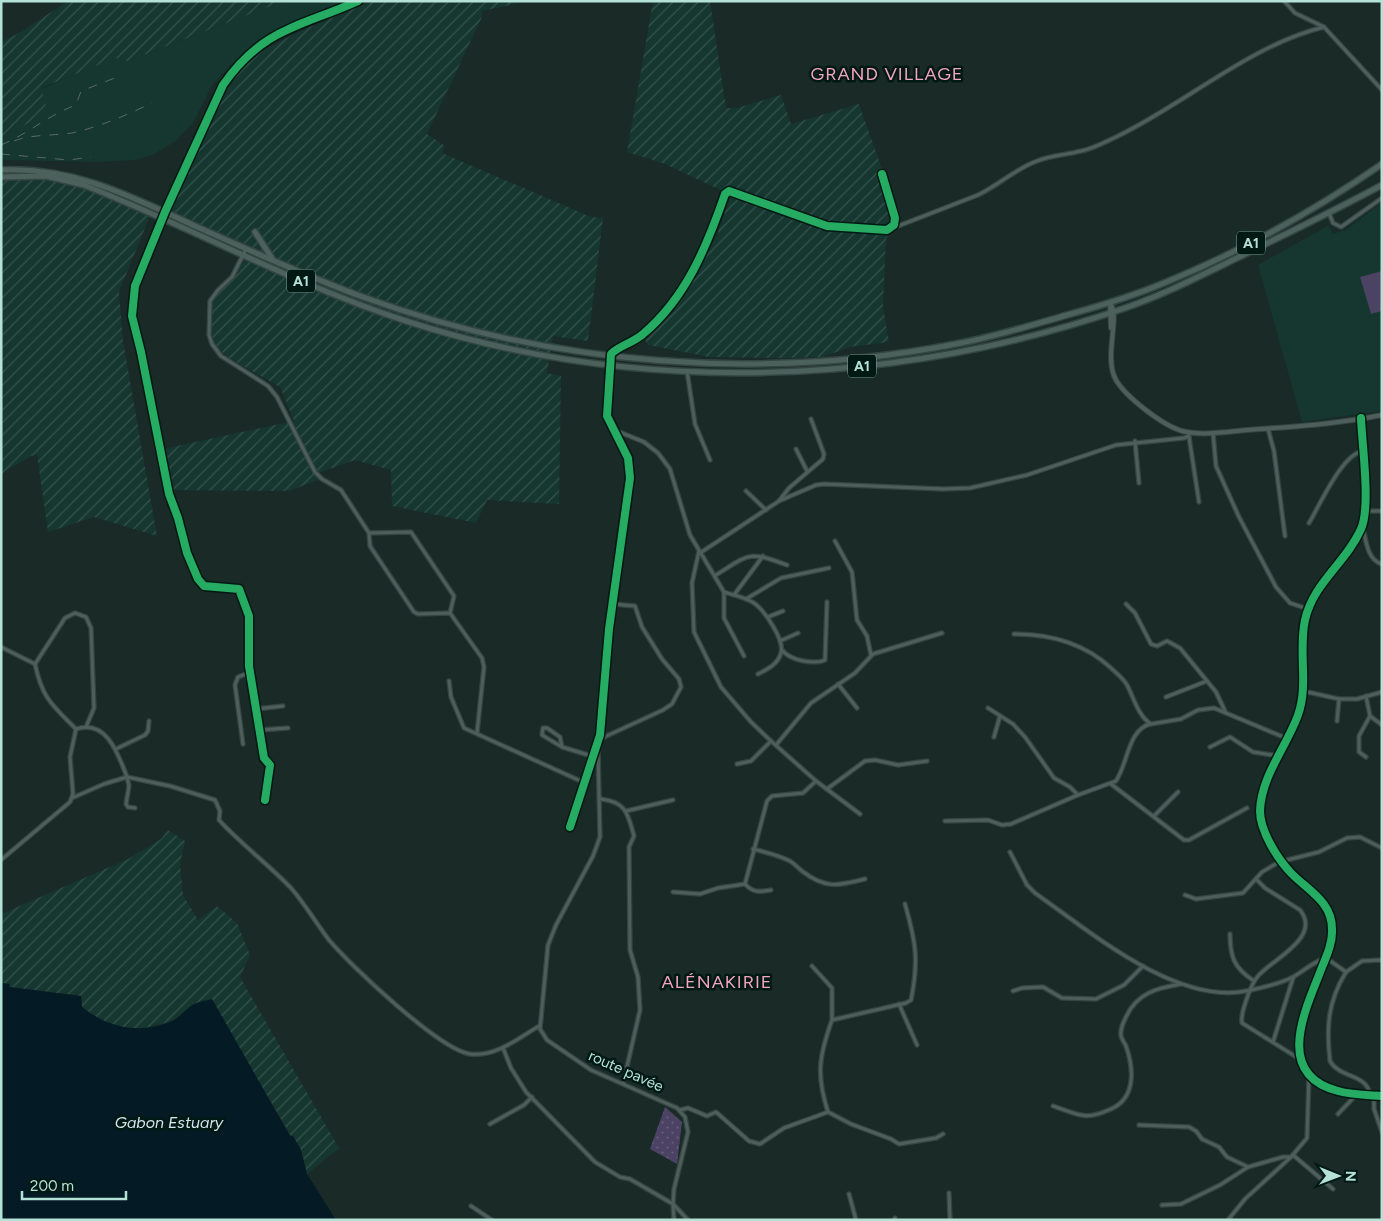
<svg xmlns="http://www.w3.org/2000/svg" width="1383" height="1221" viewBox="0 0 1383 1221" font-family="Figtree,sans-serif">
	<style>
		.built { fill: #163630 }
		.industrial { fill: url(#industrial-furrows) }
		.green { fill: url(#green-dots) }
		.pitch { fill: #4b4264 }
		.water { fill: #041a25 }
		.lines { fill: none; stroke-linecap: round; stroke-linejoin: round }
		.minor-casing { stroke: #344642; stroke-width: 5.5 }
		.tertiary-casing { stroke: #344642; stroke-width: 6 }
		.trunk-casing { stroke: #344642; stroke-width: 8 }
		.minor { stroke: #4e5f5b; stroke-width: 3 }
		.tertiary { stroke: #4e5f5b; stroke-width: 4 }
		.trunk { stroke: #4c615c; stroke-width: 5 }
		.rail { stroke: #5a6865; stroke-width: 1; stroke-dasharray: 9 9; stroke-linecap: butt }
		.cycleway-casing { stroke: #001913; stroke-width: 11 }
		.cycleway { stroke: #26ab63; stroke-width: 8 }
		.labels { text-anchor: middle; stroke-width: 5; stroke-linejoin: round; paint-order: stroke }
		.shield { fill: #001913; stroke: #7fa69c; stroke-width: 1 }
		.shield-label { font-size: 14px; font-weight: bold; fill: #b5e2d7 }
		.street-label { font-size: 15px; fill: #b5e2d7; stroke: #001913 }
		.water-label { font-size: 16px; font-style: italic; fill: #d3e5f1; stroke: #001913 }
		.quarter-label { font-size: 18px; letter-spacing: 1px; fill: #f5a5bf; stroke: #001913 }
	</style>
	<defs>
		<pattern id="industrial-furrows" width="10" height="10" patternUnits="userSpaceOnUse" patternTransform="scale(1.25)"><rect width="10" height="10" fill="#163630"/><path d="M-1 1l2-2M0 10L10 0M9 11l2-2" fill="none" stroke="#36534d"/></pattern>
		<pattern id="green-dots" width="8" height="8" patternUnits="userSpaceOnUse" patternTransform="scale(1.25)"><rect width="8" height="8" fill="#4b4264"/><path d="M2 2h.1M6 6h.1" fill="none" stroke="#635d79" stroke-width="1.8" stroke-linecap="round"/></pattern>
	</defs>
	<rect width="100%" height="100%" fill="#192a27"/>
	<!-- built -->
	<g class="built">
		<polygon points="284,1 350,1 267,37 243,53 213,84 193,123 176,141 152,155 136,160 96,162 1,160 1,137 47,113 41,89 115,57 128,61"/>
		<polygon points="1382,202 1382,411 1302,422 1258,265 1329,225 1332,234 1346,230"/>
	</g>
	<!-- industrial -->
	<g class="industrial">
		<polygon points="68,1 284,1 128,61 115,58 41,88 48,113 1,137 1,42 21,32"/>
		<polygon points="371,1 528,1 482,11 482,17 427,134 445,146 442,153 591,217 603,218 588,341 553,336 547,373 561,376 559,504 487,500 476,523 392,506 391,470 355,460 318,473 318,480 289,491 170,490 163,449 294,421 280,387 229,358 215,346 210,325 212,300 236,275 240,255 150,216 119,292 123,341 157,536 94,517 48,532 37,455 31,456 1,474 1,168 18,166 56,170 95,180 167,212 226,91 242,68 264,50 296,33"/>
		<polygon points="653,1 710,1 726,108 737,108 781,95 791,124 859,104 900,220 886,239 883,307 889,342 850,347 823,357 784,358 709,357 648,345 645,340 674,311 704,259 717,235 731,195 665,164 627,152"/>
		<polygon points="168,830 185,841 180,864 183,895 198,920 217,906 237,923 250,955 240,977 339,1148 307,1174 301,1150 293,1136 291,1136 221,1018 223,1017 192,1005 173,1021 141,1029 118,1027 104,1022 82,1007 81,996 9,987 9,984 1,983 1,914 128,859 161,839"/>
	</g>
	<!-- green -->
	<polygon class="green" points="665,1107 682,1122 677,1164 650,1149"/>
	<!-- pitch -->
	<polygon class="pitch" points="1382,271 1382,311 1371,314 1360,277"/>
	<!-- water -->
	<path class="water" d="M1,983L10,984L9,987L81,996L82,1007C107,1028 141,1035 172,1021C179,1018 184,1011 191,1006C196,1002 205,1001 212,999L290,1136H293L301,1150L307,1174L336,1220H5L1,1217Z"/>
	<g class="lines">
		<!-- minor casing -->
		<g class="minor-casing">
			<g id="minor">
				<polyline points="1284,1 1295,13 1324,27 1382,90"/>
				<polyline points="1329,213 1333,223 1341,227 1382,198"/>
				<path d="M893,228L978,195C999,185 1015,169 1037,161C1052,155 1066,155 1081,151C1093,149 1105,142 1116,137C1185,104 1250,45 1324,27"/>
				<polyline points="246,249 232,277 218,290 210,301 209,335 212,344 221,356 268,386 277,397 315,472 322,479 341,490 369,533 370,546 414,612 418,614 450,613 482,658 484,667 477,733"/>
				<polyline points="687,371 695,424 710,460"/>
				<path d="M1361,418C1362,445 1371,507 1361,529C1346,563 1313,583 1305,620C1298,652 1309,684 1298,715C1287,746 1261,776 1260,811C1260,831 1278,860 1292,874C1309,891 1332,902 1332,929C1333,945 1324,961 1319,975C1303,1015 1276,1075 1338,1091C1352,1095 1368,1095 1382,1096"/>
				<polyline points="612,429 644,442 658,453 670,469 690,535 724,592 724,618 744,656"/>
				<polyline points="1268,429 1274,451 1285,536"/>
				<polyline points="1213,433 1216,466 1239,517 1276,587 1290,603 1308,609"/>
				<polyline points="1189,437 1199,502"/>
				<polyline points="1135,441 1139,483"/>
				<polyline points="796,449 807,471"/>
				<polyline points="746,491 766,510"/>
				<polyline points="779,501 816,485 824,484 943,489 970,488 1027,475 1116,445 1184,438 1189,436 1189,432"/>
				<polyline points="1365,511 1382,511"/>
				<path d="M1309,523C1320,505 1342,454 1363,451"/>
				<path d="M1363,528C1366,540 1367,560 1382,564"/>
				<polyline points="369,533 411,532 454,596 450,613"/>
				<polyline points="835,541 852,572 857,620 867,636 871,655"/>
				<polyline points="699,551 692,583 694,632 721,687 751,722 771,741 816,781 860,814"/>
				<polyline points="700,553 779,501 789,488 823,459 824,454 811,419"/>
				<path d="M716,575C751,553 748,551 787,565"/>
				<path d="M724,592C733,595 745,597 754,603C764,610 785,640 781,653C778,664 768,669 758,674"/>
				<polyline points="734,595 763,556"/>
				<polyline points="746,599 781,578 829,568"/>
				<polyline points="1126,604 1135,613 1151,644 1157,646 1167,641 1180,648 1216,692 1225,711"/>
				<polyline points="768,617 783,611"/>
				<path d="M1014,634C1051,634 1084,643 1111,668C1116,673 1123,678 1127,685C1134,698 1138,716 1151,724L1181,719L1198,710L1214,708L1288,739"/>
				<polyline points="780,641 798,633"/>
				<path d="M1,647L35,664C42,698 52,705 76,729"/>
				<path d="M783,651C790,660 814,665 825,660L827,602"/>
				<polyline points="35,664 65,618 75,613 86,617 91,628 94,708 86,727"/>
				<polyline points="449,681 451,697 464,728 585,783"/>
				<polyline points="838,684 857,708"/>
				<polyline points="1303,691 1339,699 1337,721"/>
				<polyline points="1366,696 1370,716 1382,725"/>
				<polyline points="1166,697 1207,681"/>
				<polyline points="1339,699 1357,699 1382,692"/>
				<path d="M988,708L1013,724L1025,737L1054,778L1070,787L1078,795L1116,781C1128,763 1128,730 1150,724"/>
				<polyline points="256,709 283,706"/>
				<polyline points="260,730 288,728"/>
				<polyline points="994,737 1000,716"/>
				<polyline points="600,739 663,710 672,704 681,687 679,679 662,659 642,627 635,606 613,604"/>
				<polyline points="243,744 235,685 238,677 251,672"/>
				<polyline points="776,745 811,703 855,673 873,654 942,633"/>
				<polyline points="562,747 560,737 547,728 543,728 542,735 562,747 595,757"/>
				<polyline points="1210,747 1230,737 1253,752 1279,756"/>
				<polyline points="116,749 145,735 148,731 149,721"/>
				<polyline points="598,749 600,837 593,856 556,925 548,945 540,1029 547,1040 591,1070 677,1108 685,1117 688,1132 674,1189 673,1204 688,1220"/>
				<polyline points="1366,757 1359,752 1359,736 1370,716"/>
				<polyline points="737,764 751,761 771,741"/>
				<polyline points="1111,784 1184,840 1189,840 1247,808"/>
				<polyline points="827,789 865,761 875,760 898,765 927,761"/>
				<path d="M72,798L104,784L127,777C118,754 107,719 76,729"/>
				<path d="M601,799C627,802 628,815 634,836L629,847L630,950L638,977L640,1010L623,1084"/>
				<path d="M265,800L270,765L264,758L249,666V616L239,589L204,586L198,579L187,553L178,518L169,494L141,352L132,316L135,286L165,212L223,85C263,28 300,27 358,1"/>
				<path d="M135,808L128,807L126,804L129,786L127,777L170,786L215,800L220,811L219,820C241,844 268,864 291,888C305,904 316,923 329,940C351,966 440,1050 470,1054C496,1057 519,1038 539,1026"/>
				<polyline points="626,811 673,800"/>
				<polyline points="1154,816 1178,792"/>
				<polyline points="945,821 988,820 1002,825 1011,824 1078,795"/>
				<path d="M570,827L600,735L609,629L630,478L628,458L607,416L611,354C620,345 633,343 643,334C686,298 707,246 725,194L729,191L827,226L887,230L894,225L895,218L882,174"/>
				<path d="M753,849C765,852 778,855 790,861C795,864 798,868 802,871C825,889 838,886 865,879"/>
				<path d="M1010,852L1027,885L1035,893C1089,931 1176,1005 1246,991C1261,988 1280,984 1293,977C1304,971 1314,961 1326,958L1346,972L1362,961L1382,960"/>
				<polyline points="1,860 70,802 73,794 70,757 76,729"/>
				<path d="M1256,879L1265,888L1300,910C1322,937 1273,959 1258,976C1251,984 1248,995 1245,1004C1243,1010 1241,1017 1242,1023L1301,1060"/>
				<polyline points="745,884 767,801 772,796 803,793 816,781"/>
				<path d="M673,892L700,894L718,888L745,884C753,893 760,892 771,890"/>
				<polyline points="1185,895 1196,899 1243,893 1262,872 1279,862 1319,852 1347,838 1360,837 1382,848"/>
				<path d="M905,904C916,943 919,960 911,1000L906,1003L832,1020C819,1056 816,1075 828,1112L851,1124L891,1139L899,1144L936,1138L943,1134"/>
				<path d="M1230,934C1230,957 1234,968 1254,981"/>
				<polyline points="812,966 832,988 832,1019"/>
				<path d="M1346,972C1328,1001 1326,1027 1330,1061C1340,1079 1367,1073 1370,1095"/>
				<polyline points="1013,991 1022,988 1043,987 1062,998 1096,999 1124,985 1143,966"/>
				<polyline points="899,1004 917,1045"/>
				<polyline points="1273,1042 1293,978"/>
				<polyline points="503,1048 511,1068 526,1092 595,1162 620,1177 630,1179 673,1204 674,1220"/>
				<polyline points="1374,1096 1374,1109 1382,1132"/>
				<path d="M1053,1106C1080,1115 1085,1121 1111,1109C1136,1098 1134,1069 1126,1046C1124,1042 1122,1040 1121,1036C1120,1029 1123,1023 1126,1017C1137,993 1157,988 1181,984"/>
				<polyline points="680,1110 688,1108 707,1116 716,1112 749,1141 760,1144 784,1128 828,1112"/>
				<polyline points="1338,1114 1357,1094"/>
				<polyline points="490,1124 524,1105 532,1097"/>
				<polyline points="1139,1125 1189,1127 1196,1131 1202,1139 1219,1147 1227,1157 1248,1167"/>
				<polyline points="1293,1155 1333,1189"/>
				<polyline points="949,1193 950,1220"/>
				<polyline points="849,1194 856,1220"/>
				<polyline points="1162,1205 1181,1204 1220,1185 1248,1167 1283,1157 1291,1157 1307,1138 1309,1075"/>
				<polyline points="471,1206 492,1220"/>
				<polyline points="894,1220 895,1218"/>
				<polyline points="1228,1220 1245,1199 1291,1157"/>
			</g>
		</g>
		<!-- tertiary casing -->
		<g class="tertiary-casing">
			<g id="tertiary">
				<path d="M1110,303C1121,316 1103,357 1116,380C1126,397 1162,425 1182,431C1202,436 1226,432 1246,430C1291,427 1337,424 1382,415"/>
				<polyline points="1110,303 1111,328"/>
			</g>
		</g>
		<!-- trunk casing -->
		<g class="trunk-casing">
			<g id="trunk">
				<path d="M1,170C75,167 130,196 195,226C251,251 306,276 363,297C552,366 764,382 961,343C997,336 1032,325 1067,315C1100,306 1133,296 1164,283C1240,252 1314,211 1382,164"/>
				<path d="M1,177L46,176L84,185C193,228 295,285 406,321C637,396 893,387 1122,309C1161,296 1198,277 1235,259C1284,235 1334,211 1382,185"/>
				<polyline points="255,232 273,260"/>
			</g>
		</g>
		<!-- minor -->
		<use href="#minor" class="minor"/>
		<!-- tertiary -->
		<use href="#tertiary" class="tertiary"/>
		<!-- trunk -->
		<use href="#trunk" class="trunk"/>
		<!-- rail -->
		<g class="rail">
			<path d="M14,141C32,134 52,136 72,133C99,127 127,115 152,103"/>
			<path d="M1,145C28,134 48,115 76,105L81,91L120,76"/>
			<polyline points="1,154 69,160 91,157"/>
		</g>
		<!-- cycleway casing -->
		<g class="cycleway-casing">
			<g id="cycleway">
				<path d="M1361,418C1362,445 1371,507 1361,529C1346,563 1313,583 1305,620C1298,652 1309,684 1298,715C1287,746 1261,776 1260,811C1260,831 1278,860 1292,874C1309,891 1332,902 1332,929C1333,945 1324,961 1319,975C1303,1015 1276,1075 1338,1091C1352,1095 1368,1095 1382,1096"/>
				<path d="M265,800L270,765L264,758L249,666V616L239,589L204,586L198,579L187,553L178,518L169,494L141,352L132,316L135,286L165,212L223,85C263,28 300,27 358,1"/>
				<path d="M570,827L600,735L609,629L630,478L628,458L607,416L611,354C620,345 633,343 643,334C686,298 707,246 725,194L729,191L827,226L887,230L894,225L895,218L882,174"/>
			</g>
		</g>
		<!-- cycleway -->
		<use href="#cycleway" class="cycleway"/>
	</g>
	<g class="labels">
		<!-- shield labels -->
		<g class="shield">
			<rect x="1237" y="231.5" width="28" height="23" rx="4"/>
			<rect x="287" y="269.5" width="28" height="23" rx="4"/>
			<rect x="848" y="354.5" width="28" height="23" rx="4"/>
		</g>
		<g class="shield-label">
			<text x="1251" y="248">A1</text>
			<text x="301" y="286">A1</text>
			<text x="862" y="371">A1</text>
		</g>
		<!-- street labels -->
		<g class="street-label">
			<text transform="translate(626 1071) rotate(24)" y="5">route pavée</text>
		</g>
		<!-- water labels -->
		<g class="water-label">
			<text x="169" y="1128">Gabon Estuary</text>
		</g>
		<!-- quarter labels -->
		<g class="quarter-label">
			<text x="887" y="80">GRAND VILLAGE</text>
			<text x="717" y="988">ALÉNAKIRIE</text>
		</g>
	</g>
	<!-- border -->
	<rect width="1383" height="1221" fill="none" stroke="#b5e2d7" stroke-width="5"/>
	<!-- north arrow -->
	<g transform="translate(1338 1176) rotate(91)" stroke="#001913" stroke-width="4" paint-order="stroke">
	<path d="M0-4L9 19L0 12L-9 19Z" fill="#b5e2d7"/>
	<text y="-8" font-size="14" font-weight="bold" text-anchor="middle" fill="#b5e2d7">N</text>
	</g>
	<!-- scale -->
	<path d="M22 1191v8h104v-8" fill="none" stroke="#b5e2d7" stroke-width="2.5"/>
	<text x="30" y="1191" font-size="15" fill="#b5e2d7" stroke="#001913" stroke-width="4" paint-order="stroke">200 m</text>
</svg>
